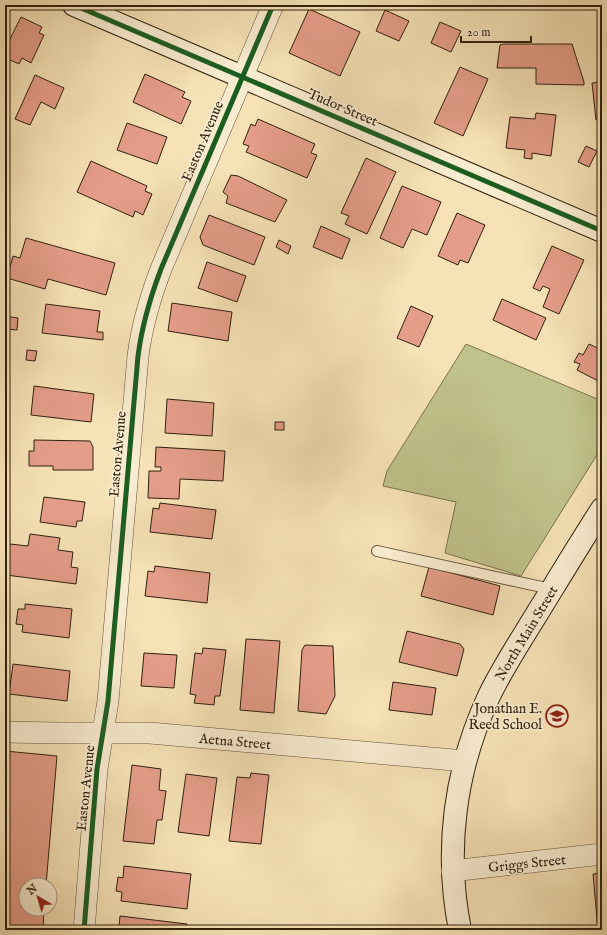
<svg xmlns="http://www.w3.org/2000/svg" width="607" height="935" viewBox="0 0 607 935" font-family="'IM FELL English',serif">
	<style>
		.green { fill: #c0c28b; stroke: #78724c }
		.building { fill: #e49d89; stroke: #30210e }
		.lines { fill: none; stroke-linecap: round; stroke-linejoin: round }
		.lane-casing { stroke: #625138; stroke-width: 12 }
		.street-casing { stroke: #625138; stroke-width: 22 }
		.secondary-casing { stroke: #30210e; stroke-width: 24 }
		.lane { stroke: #f9ecd0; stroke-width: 10 }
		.street { stroke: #f9ecd0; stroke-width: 21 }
		.secondary { stroke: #f9ecd0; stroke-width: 22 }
		.cycleway-casing { stroke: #f9ecd0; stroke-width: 8 }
		.cycleway { stroke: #1b5e20; stroke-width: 5 }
		.labels { text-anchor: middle; stroke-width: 3.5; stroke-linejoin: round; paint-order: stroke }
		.street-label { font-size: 14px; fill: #30210e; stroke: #f9ecd0 }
		.poi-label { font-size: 14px; fill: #30210e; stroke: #f9ecd0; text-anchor: end }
	</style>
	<rect width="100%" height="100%" fill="#f6e2b6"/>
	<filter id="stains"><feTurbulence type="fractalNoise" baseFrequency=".005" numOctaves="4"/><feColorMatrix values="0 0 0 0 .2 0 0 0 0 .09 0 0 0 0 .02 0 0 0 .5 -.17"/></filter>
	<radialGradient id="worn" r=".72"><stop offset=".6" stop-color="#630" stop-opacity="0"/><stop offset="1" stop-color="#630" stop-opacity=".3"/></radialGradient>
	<!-- green -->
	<polygon class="green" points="466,344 602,401 602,447 521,576 445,553 456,502 383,486 387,471"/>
	<!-- building -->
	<g class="building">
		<polygon points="309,9 360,32 340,76 289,53"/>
		<polygon points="385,10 409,21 399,41 376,31"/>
		<polygon points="21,17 42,27 39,33 44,35 31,63 22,58 19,64 8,59 10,53 5,51 5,49"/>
		<polygon points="440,22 461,31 451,52 431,43"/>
		<polygon points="504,44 572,44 584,82 584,85 536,84 536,68 497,68 500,45"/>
		<polygon points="460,67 488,79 463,136 434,123"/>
		<polygon points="145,74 185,92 182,97 191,101 181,124 133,102"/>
		<polygon points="35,75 64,88 55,109 41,102 30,125 15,119"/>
		<polygon points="602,82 602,119 596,120 592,83"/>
		<polygon points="536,113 556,115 551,156 532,153 532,159 524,158 525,150 506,148 510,117 535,119"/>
		<polygon points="258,119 315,144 311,153 317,155 307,178 246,152 249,146 243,144 251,124 255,126"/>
		<polygon points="127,123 167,137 157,164 117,150"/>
		<polygon points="586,146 597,151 589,167 578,162"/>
		<polygon points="366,158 396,172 367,234 345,224 349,216 341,213"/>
		<polygon points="91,161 147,186 145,191 152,194 143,215 135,211 133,217 77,192"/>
		<polygon points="231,175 238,176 287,200 275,222 226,203 228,196 223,192"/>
		<polygon points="402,186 441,202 427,235 412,229 403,248 380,238"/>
		<polygon points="457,213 485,225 468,263 460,260 458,265 438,256"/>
		<polygon points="209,215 265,237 254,265 203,245 200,237"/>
		<polygon points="321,226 350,239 342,259 313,247"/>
		<polygon points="26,238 115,263 106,295 48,279 45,289 7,278 13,256 20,258"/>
		<polygon points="279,240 291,246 288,254 276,247"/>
		<polygon points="552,246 584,260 559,314 543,307 550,289 543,286 540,291 533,288"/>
		<polygon points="207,262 246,276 237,302 198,288"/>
		<polygon points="502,299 546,318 536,340 493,320"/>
		<polygon points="172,303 232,312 228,341 168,331"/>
		<polygon points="46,304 100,311 97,332 103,332 103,340 42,333"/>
		<polygon points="411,306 433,316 419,347 397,338"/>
		<polygon points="5,316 18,318 17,330 5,329"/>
		<polygon points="589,344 602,350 602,383 577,370 580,364 574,362 579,353 583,355"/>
		<polygon points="27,350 37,351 35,361 26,360"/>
		<polygon points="34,386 94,394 91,422 31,415"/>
		<polygon points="167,399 214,403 212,436 165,433"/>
		<rect x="275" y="422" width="9" height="8"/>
		<polygon points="34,440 90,441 93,447 93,470 53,470 53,466 29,466 29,451 34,451"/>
		<polygon points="156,447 225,451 223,481 180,479 179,499 148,498 149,471 161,471 161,467 155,467"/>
		<polygon points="44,497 85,502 82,521 77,521 76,527 40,522"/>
		<polygon points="160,503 216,510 212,539 150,532 153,508 159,509"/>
		<polygon points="30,534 60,538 58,550 73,552 71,567 78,568 76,584 6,575 10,544 28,546"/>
		<polygon points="155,566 210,573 207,603 145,596 148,571 154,572"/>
		<polygon points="429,567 500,586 493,615 421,596"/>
		<polygon points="25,604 72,609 69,638 22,632 23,625 16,624 18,609 25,609"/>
		<polygon points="407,631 460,644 464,649 457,676 399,662"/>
		<polygon points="246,639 280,641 274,713 240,710"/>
		<polygon points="5,645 7,646 6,667 5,667"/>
		<polygon points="305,645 333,646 335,696 326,714 298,711 302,650"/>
		<polygon points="203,648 226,650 220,696 215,696 214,705 194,703 196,695 190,694 195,653 202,654"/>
		<polygon points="144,653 177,655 174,688 141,686"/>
		<polygon points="13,664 70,671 67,701 9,694"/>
		<polygon points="393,682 436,688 432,715 389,710"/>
		<polygon points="5,751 57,756 46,885 26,885 26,909 44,909 43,930 5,930"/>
		<polygon points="132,765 161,769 159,790 166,791 162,820 157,820 154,844 123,841"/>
		<polygon points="251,773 269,775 261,844 229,841 237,777 250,778"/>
		<polygon points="186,774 217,778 209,836 178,832"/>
		<polygon points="124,866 191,874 187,909 121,901 122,892 116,891 118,877 123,878"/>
		<polygon points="602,873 602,930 598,930 593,874"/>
		<polygon points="120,916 187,924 186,930 113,930 114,926 119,927"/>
	</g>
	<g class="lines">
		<!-- lane casing -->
		<g class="lane-casing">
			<polyline id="lane" points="377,551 551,589"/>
		</g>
		<!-- street casing -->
		<g class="street-casing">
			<g id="street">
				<polyline points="5,732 57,733 150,733 465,761"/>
				<polyline points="452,871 602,854"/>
				<path d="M84,930L97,769L108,701L138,356C142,325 150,298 161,269L273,5"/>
			</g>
		</g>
		<!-- secondary casing -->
		<g class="secondary-casing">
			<g id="secondary">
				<polyline points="74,5 602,231"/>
				<path d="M460,930C444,850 455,769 489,696C503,667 521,640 538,612C559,578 580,543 602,509"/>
			</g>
		</g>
		<!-- lane -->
		<use href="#lane" class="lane"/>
		<!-- street -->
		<use href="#street" class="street"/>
		<!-- secondary -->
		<use href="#secondary" class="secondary"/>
		<!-- cycleway casing -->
		<g class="cycleway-casing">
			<g id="cycleway">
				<polyline points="74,5 602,231"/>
				<path d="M84,930L97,769L108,701L138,356C142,325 150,298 161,269L273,5"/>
			</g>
		</g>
		<!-- cycleway -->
		<use href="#cycleway" class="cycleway"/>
	</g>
	<!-- icons -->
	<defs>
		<g id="school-ring" transform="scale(1.15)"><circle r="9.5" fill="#f9ecd0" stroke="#8f2418" stroke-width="1.5"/><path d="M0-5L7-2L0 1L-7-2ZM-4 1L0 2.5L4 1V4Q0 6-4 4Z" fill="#8f2418"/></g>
	</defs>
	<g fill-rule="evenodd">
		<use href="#school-ring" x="557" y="716"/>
	</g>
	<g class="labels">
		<!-- street labels -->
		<g class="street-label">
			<text transform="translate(343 107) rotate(23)" y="5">Tudor Street</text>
			<text transform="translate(202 141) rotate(-67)" y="5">Easton Avenue</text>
			<text transform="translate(117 454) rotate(-85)" y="5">Easton Avenue</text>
			<text transform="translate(526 633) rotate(-59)" y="5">North Main Street</text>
			<text transform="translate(235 741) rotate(5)" y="5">Aetna Street</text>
			<text transform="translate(85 788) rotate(-84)" y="5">Easton Avenue</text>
			<text transform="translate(527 863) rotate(-6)" y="5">Griggs Street</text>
		</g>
		<!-- poi labels -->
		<g class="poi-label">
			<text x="542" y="713">Jonathan E.<tspan x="542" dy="16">Reed School</tspan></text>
		</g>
	</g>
	<!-- margin -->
	<rect width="607" height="935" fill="none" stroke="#f6e2b6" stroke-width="20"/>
	<rect x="6" y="6" width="595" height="923" fill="none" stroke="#30210e" stroke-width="2"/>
	<rect x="10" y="10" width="587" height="915" fill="none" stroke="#30210e"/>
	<!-- north arrow -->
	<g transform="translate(38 897) rotate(322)"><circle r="19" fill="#f9ecd0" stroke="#a99b82"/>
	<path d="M0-3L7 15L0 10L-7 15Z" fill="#8f2418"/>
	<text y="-6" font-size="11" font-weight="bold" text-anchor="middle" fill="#30210e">N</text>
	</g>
	<!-- scale -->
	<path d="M461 36v6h70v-6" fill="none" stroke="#30210e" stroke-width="2"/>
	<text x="467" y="36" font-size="12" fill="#30210e" stroke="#f9ecd0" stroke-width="3" paint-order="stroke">20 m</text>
	<rect width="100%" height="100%" filter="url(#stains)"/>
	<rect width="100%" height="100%" fill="url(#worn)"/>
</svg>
